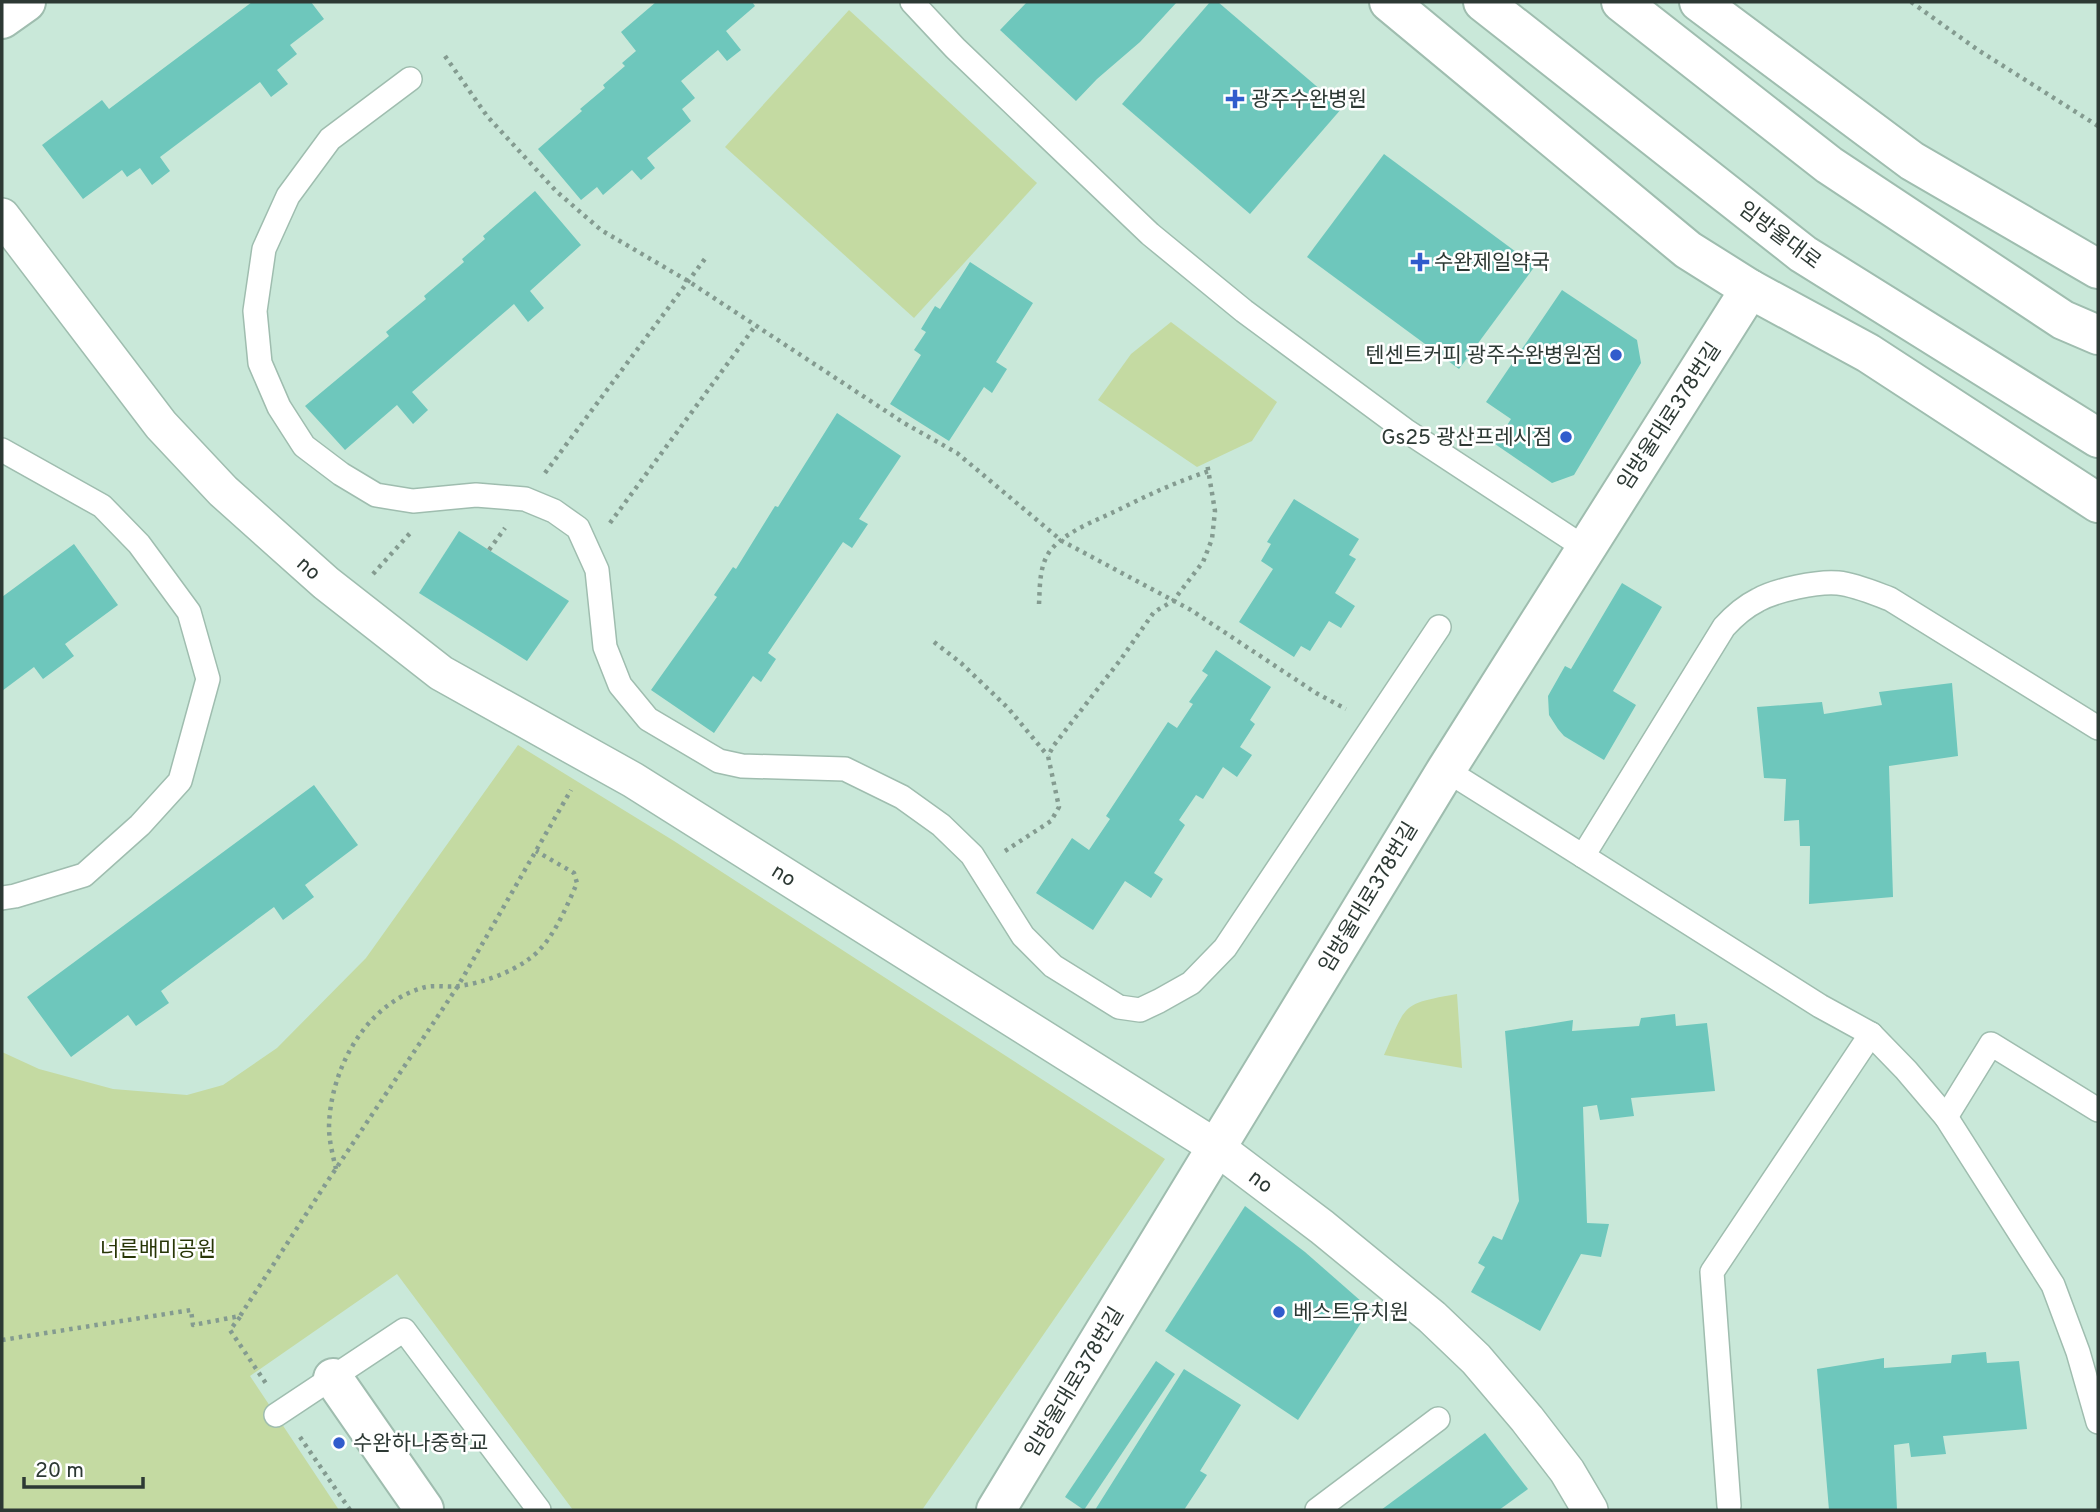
<svg xmlns="http://www.w3.org/2000/svg" width="2100" height="1512" viewBox="0 0 2100 1512" font-family="Overpass,'Noto Sans KR',sans-serif">
	<style>
		.green { fill: #c4daa2 }
		.building { fill: #6ec7bc }
		.lines { fill: none; stroke-linecap: round; stroke-linejoin: round }
		.service-casing { stroke: #9fbdaf; stroke-width: 26 }
		.pedestrian-casing { stroke: #9fbdaf; stroke-width: 38 }
		.minor-casing { stroke: #9fbdaf; stroke-width: 42 }
		.secondary-casing { stroke: #9fbdaf; stroke-width: 42 }
		.path { stroke: #849b90; stroke-width: 4.5; stroke-dasharray: 3.5 5; stroke-linecap: butt }
		.service { stroke: #fff; stroke-width: 23 }
		.pedestrian { stroke: #fff; stroke-width: 35 }
		.minor { stroke: #fff; stroke-width: 38 }
		.secondary { stroke: #fff; stroke-width: 38 }
		.poi-dot { fill: #315ccc; stroke: #fff; stroke-width: 2.5 }
		.labels { text-anchor: middle; stroke-width: 5; stroke-linejoin: round; paint-order: stroke }
		.poi-label { font-size: 21px; fill: #2d3934; stroke: #fff; text-anchor: start }
		.street-label { font-size: 21px; fill: #2d3934; stroke: #fff }
		.park-label { font-size: 21px; fill: #283607; stroke: #fff }
	</style>
	<rect width="100%" height="100%" fill="#c9e8d9"/>
	<!-- green -->
	<g class="green">
		<polygon points="849,10 1037,183 914,318 725,147"/>
		<polygon points="1171,322 1277,402 1252,441 1197,467 1098,400 1131,354"/>
		<polygon points="518,745 674,841 1165,1159 922,1510 573,1510 397,1274 250,1376 339,1510 2,1510 2,1052 39,1069 113,1089 187,1095 223,1085 277,1048 366,958"/>
		<path d="M1457,994L1462,1068L1384,1055C1407,1004 1400,1004 1457,994Z"/>
	</g>
	<!-- building -->
	<g class="building">
		<polygon points="252,2 311,2 324,19 290,45 297,54 277,70 288,84 271,97 260,82 160,157 170,171 152,185 140,168 127,177 122,170 83,199 42,145 102,100 109,109"/>
		<polygon points="656,2 752,2 755,6 726,31 741,50 727,61 718,50 681,81 695,98 682,109 691,121 647,158 655,168 641,180 632,170 603,195 597,187 581,200 538,149 582,111 580,109 605,88 603,85 625,66 622,63 636,51 621,32"/>
		<polygon points="1027,2 1177,2 1140,42 1097,79 1076,101 1000,30"/>
		<polygon points="1210,2 1218,2 1342,108 1250,214 1122,104"/>
		<polygon points="1384,154 1535,266 1459,369 1307,257"/>
		<polygon points="535,191 581,245 530,291 544,308 528,322 514,304 412,392 428,410 413,424 397,405 345,450 305,406 389,336 386,332 426,299 424,296 464,262 462,259 485,239 483,236"/>
		<polygon points="970,262 1033,303 996,362 1007,369 992,393 984,387 949,441 890,404 921,355 914,350 926,332 921,329 935,306 940,309"/>
		<polygon points="1562,290 1637,340 1641,363 1574,475 1552,483 1495,444 1511,419 1486,402"/>
		<polygon points="837,413 901,456 859,519 868,524 852,548 843,542 768,653 776,659 761,682 753,676 714,733 651,690 717,597 714,595 733,567 736,569 775,506 778,507"/>
		<polygon points="1294,499 1359,539 1349,555 1356,559 1335,593 1355,606 1341,628 1329,621 1310,651 1301,646 1294,657 1239,622 1273,569 1261,561 1271,544 1267,542"/>
		<polygon points="459,531 569,601 527,661 419,593"/>
		<polygon points="74,544 118,605 65,644 74,656 43,679 34,667 2,691 2,597"/>
		<polygon points="1622,583 1662,607 1613,691 1636,705 1604,760 1564,736 1558,729 1549,715 1548,696 1565,666 1571,669"/>
		<polygon points="1216,650 1271,687 1250,720 1255,724 1240,747 1252,755 1237,777 1223,767 1203,799 1196,795 1179,820 1185,825 1154,873 1163,879 1151,898 1125,881 1093,930 1036,893 1072,838 1089,850 1110,819 1106,816 1168,722 1177,728 1193,704 1189,702 1208,675 1202,671"/>
		<polygon points="1952,683 1958,756 1889,766 1893,897 1809,904 1810,846 1800,846 1799,820 1784,821 1786,779 1764,778 1757,707 1822,702 1824,714 1882,705 1879,692"/>
		<polygon points="314,785 358,845 305,885 314,897 283,920 274,907 161,991 169,1003 136,1026 128,1015 71,1057 27,997"/>
		<polygon points="1675,1014 1676,1026 1707,1023 1715,1091 1631,1098 1634,1116 1600,1120 1597,1105 1583,1107 1587,1223 1609,1224 1601,1257 1581,1254 1540,1331 1471,1292 1485,1267 1478,1263 1493,1236 1502,1240 1519,1201 1505,1031 1573,1020 1572,1031 1639,1026 1641,1018"/>
		<polygon points="1245,1206 1305,1252 1370,1309 1298,1420 1165,1331"/>
		<polygon points="1986,1352 1987,1363 2019,1361 2027,1429 1943,1436 1946,1454 1911,1457 1909,1443 1894,1445 1897,1510 1829,1510 1817,1369 1884,1358 1884,1368 1951,1363 1952,1355"/>
		<polygon points="1156,1361 1175,1374 1084,1510 1065,1497"/>
		<polygon points="1184,1369 1241,1405 1200,1471 1207,1475 1184,1510 1095,1510"/>
		<polygon points="1485,1433 1528,1489 1499,1510 1381,1510"/>
	</g>
	<g class="lines">
		<!-- service casing -->
		<g class="service-casing">
			<g id="service">
				<polyline points="912,2 955,48 1150,234 1244,311 1405,430 1585,548"/>
				<polyline points="410,79 330,139 288,196 264,249 255,311 260,363 279,407 304,446 341,474 376,495 413,501 476,495 525,499 554,511 578,528 597,570 605,647 620,685 648,719 719,761 742,766 845,769 902,797 941,825 972,855 1023,936 1053,966 1119,1007 1140,1010 1159,1001 1191,983 1225,948 1439,627"/>
				<polyline points="2,450 102,506 139,544 189,612 208,679 180,781 140,825 84,875 15,896 2,898"/>
				<path d="M1446,770L1583,856L1724,627C1734,616 1744,607 1758,600C1776,590 1818,581 1838,583C1856,585 1874,593 1890,599L2098,728"/>
				<polyline points="1583,856 1820,1006 1871,1034 1712,1272 1729,1506"/>
				<polyline points="1871,1034 1906,1070 1946,1117 2053,1285 2078,1352 2098,1422"/>
				<polyline points="1946,1117 1991,1044 2098,1110"/>
				<polyline points="276,1415 404,1330 539,1510"/>
				<polyline points="1317,1510 1438,1419"/>
			</g>
		</g>
		<!-- pedestrian casing -->
		<g class="pedestrian-casing">
			<polyline id="pedestrian" points="2,216 161,425 223,491 326,583 441,673 633,780 1216,1147 1322,1227 1432,1317 1476,1359 1527,1419 1567,1471 1590,1510"/>
		</g>
		<!-- minor casing -->
		<g class="minor-casing">
			<g id="minor">
				<polyline points="2,19 26,2"/>
				<polyline points="333,1378 424,1509"/>
				<polyline points="996,1510 1446,770 1750,289"/>
			</g>
		</g>
		<!-- secondary casing -->
		<g class="secondary-casing">
			<g id="secondary">
				<polyline points="1389,2 1688,250 1750,289 1868,353 2098,503"/>
				<polyline points="1483,2 1803,254 2098,438"/>
				<polyline points="1621,2 1829,165 2063,320 2098,335"/>
				<polyline points="1699,2 1912,161 2098,269"/>
			</g>
		</g>
		<!-- path -->
		<g class="path">
			<polyline points="1911,2 1978,50 2098,126"/>
			<polyline points="445,56 487,116 556,191 601,230 688,281 904,423 957,453 1062,541 1191,610 1316,693 1346,709"/>
			<polyline points="545,473 707,256"/>
			<polyline points="610,523 756,325"/>
			<polyline points="489,550 505,528"/>
			<polyline points="373,574 412,531"/>
			<path d="M1039,604C1040,587 1039,566 1050,551C1066,530 1101,519 1124,507C1152,493 1179,481 1209,471"/>
			<polyline points="934,642 961,663 1008,708 1048,756"/>
			<polyline points="1005,851 1051,821 1059,807 1048,756 1054,745 1121,659 1154,612 1173,601 1203,562 1212,539 1215,511 1207,463"/>
			<path d="M336,1169C333,1156 329,1141 329,1127C330,1070 365,1005 422,988C433,984 447,988 459,986C482,983 510,973 529,959C552,943 566,908 577,883L574,873L536,851"/>
			<polyline points="240,1317 230,1330 267,1385"/>
			<polyline points="2,1340 191,1310 193,1325 240,1316 325,1185 458,986 571,790"/>
			<polyline points="300,1437 350,1510"/>
		</g>
		<!-- service -->
		<use href="#service" class="service"/>
		<!-- pedestrian -->
		<use href="#pedestrian" class="pedestrian"/>
		<!-- minor -->
		<use href="#minor" class="minor"/>
		<!-- secondary -->
		<use href="#secondary" class="secondary"/>
	</g>
	<!-- markers -->
	<g class="poi-dot">
		<path d="M1231.5 88.5h7v7h7v7h-7v7h-7v-7h-7v-7h7z"/>
		<path d="M1416.5 251.5h7v7h7v7h-7v7h-7v-7h-7v-7h7z"/>
		<circle cx="1616" cy="355" r="7"/>
		<circle cx="1566" cy="437" r="7"/>
		<circle cx="1279" cy="1312" r="7"/>
		<circle cx="339" cy="1443" r="7"/>
	</g>
	<g class="labels">
		<!-- poi labels -->
		<g class="poi-label">
			<text x="1251" y="106">광주수완병원</text>
			<text x="1434" y="269">수완제일약국</text>
			<text x="1602" y="362" text-anchor="end">텐센트커피 광주수완병원점</text>
			<text x="1552" y="444" text-anchor="end">Gs25 광산프레시점</text>
			<text x="1293" y="1319">베스트유치원</text>
			<text x="353" y="1450">수완하나중학교</text>
		</g>
		<!-- street labels -->
		<g class="street-label">
			<text transform="translate(1780 235) rotate(37)" y="7">임방울대로</text>
			<text transform="translate(1669 416) rotate(-57)" y="7">임방울대로378번길</text>
			<text transform="translate(309 568) rotate(42)" y="7">no</text>
			<text transform="translate(784 875) rotate(32)" y="7">no</text>
			<text transform="translate(1368 897) rotate(-59)" y="7">임방울대로378번길</text>
			<text transform="translate(1261 1181) rotate(37)" y="7">no</text>
			<text transform="translate(1074 1382) rotate(-59)" y="7">임방울대로378번길</text>
		</g>
		<!-- park labels -->
		<g class="park-label">
			<text x="158" y="1256">너른배미공원</text>
		</g>
	</g>
	<!-- border -->
	<rect width="2100" height="1512" fill="none" stroke="#2d3934" stroke-width="7"/>
	<!-- scale -->
	<path d="M24 1477v10h119v-10" fill="none" stroke="#2d3934" stroke-width="3.5"/>
	<text x="35" y="1477" font-size="21" fill="#2d3934" stroke="#ffffff" stroke-width="5" paint-order="stroke">20 m</text>
</svg>
